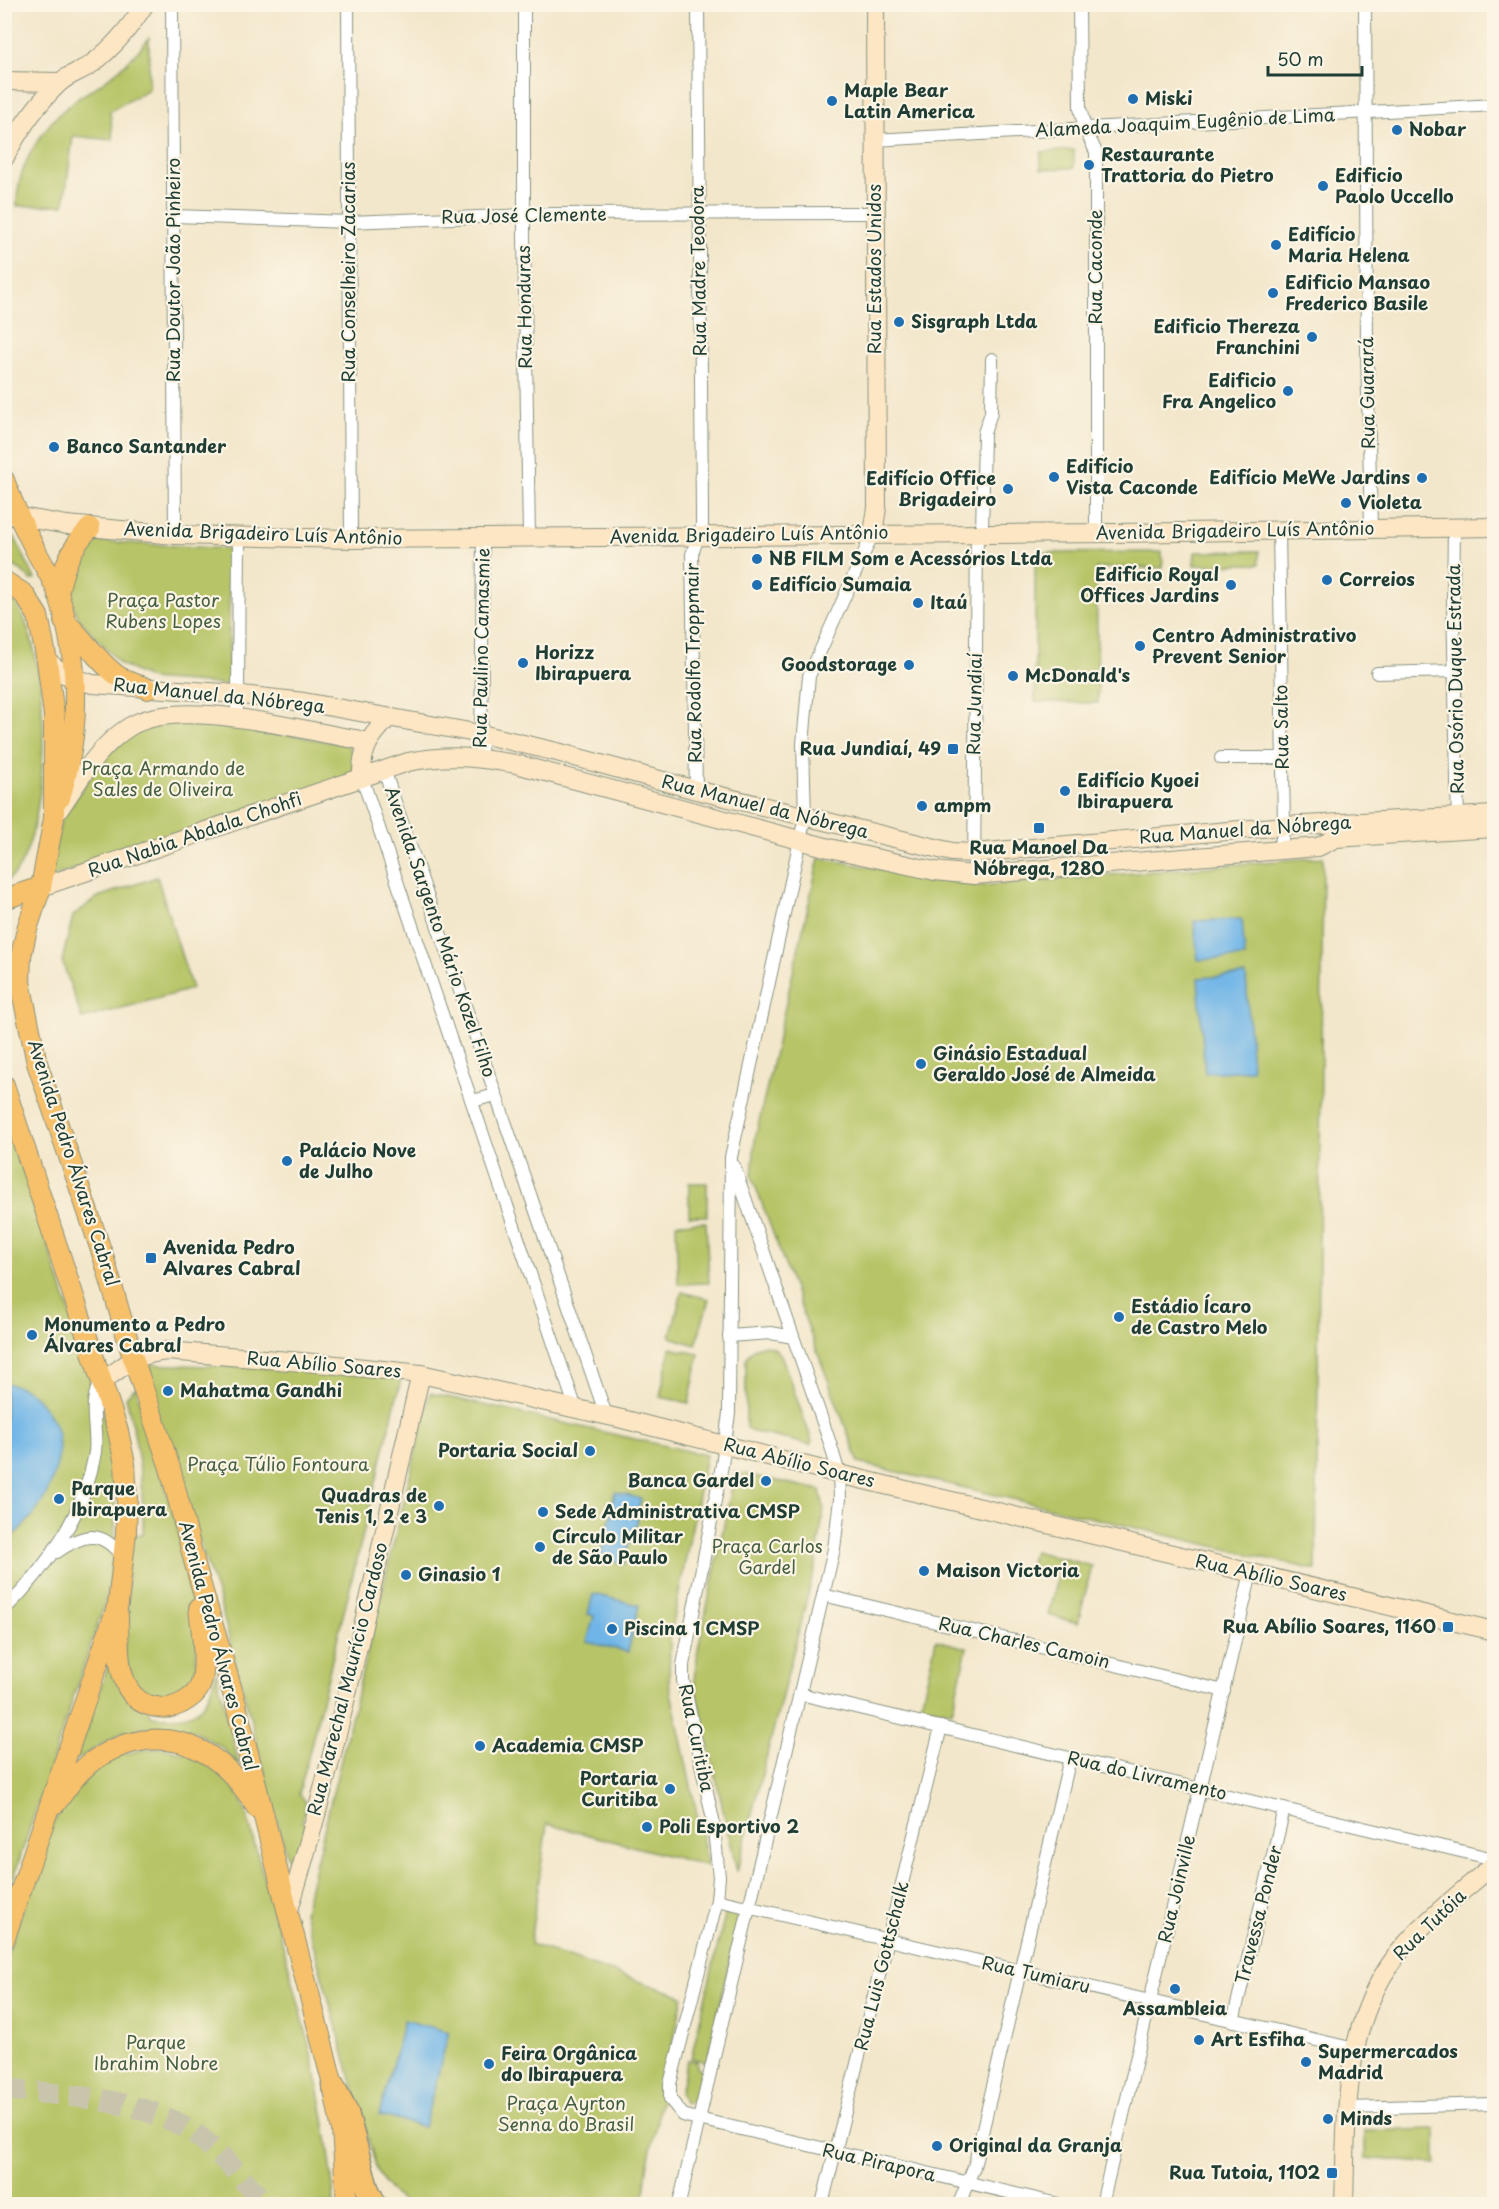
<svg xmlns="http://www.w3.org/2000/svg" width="1499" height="2209" viewBox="0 0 1499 2209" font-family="'Playpen Sans',sans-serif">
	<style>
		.green { fill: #b7c567; stroke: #6b814e; stroke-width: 1.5 }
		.water { fill: #70b5e7; stroke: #48798e; stroke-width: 1.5 }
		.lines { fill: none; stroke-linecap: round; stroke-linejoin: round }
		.highway-tunnel { stroke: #c9c5ad; stroke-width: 22; stroke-dasharray: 22 11; stroke-linecap: butt }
		.street-casing { stroke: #899280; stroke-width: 14 }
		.secondary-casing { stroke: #899280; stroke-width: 20 }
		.primary-casing { stroke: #899280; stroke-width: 22 }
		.highway-casing { stroke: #899280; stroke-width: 25 }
		.street { stroke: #fff; stroke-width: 12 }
		.secondary { stroke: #fce6c4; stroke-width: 18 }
		.primary { stroke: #f7c06b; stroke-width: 20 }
		.highway { stroke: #f7c06b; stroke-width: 22 }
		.poi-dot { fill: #1f6fb2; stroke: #fcf5e5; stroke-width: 2 }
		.labels { text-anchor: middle; stroke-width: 4.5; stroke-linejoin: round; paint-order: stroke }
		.poi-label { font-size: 18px; font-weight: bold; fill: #1f3d34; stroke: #fcf5e5; text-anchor: start }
		.street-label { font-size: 18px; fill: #1f3d34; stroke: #fcf5e5 }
		.park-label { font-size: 18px; fill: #455f41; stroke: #fcf5e5 }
	</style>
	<rect width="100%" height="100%" fill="#fcf5e5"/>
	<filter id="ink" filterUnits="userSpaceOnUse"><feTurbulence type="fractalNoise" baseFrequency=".0167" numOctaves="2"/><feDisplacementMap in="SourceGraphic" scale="12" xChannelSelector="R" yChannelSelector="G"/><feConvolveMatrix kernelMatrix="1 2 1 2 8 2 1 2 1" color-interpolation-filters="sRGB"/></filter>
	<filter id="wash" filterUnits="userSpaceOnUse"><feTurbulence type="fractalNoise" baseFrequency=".008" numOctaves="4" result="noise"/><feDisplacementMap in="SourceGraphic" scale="24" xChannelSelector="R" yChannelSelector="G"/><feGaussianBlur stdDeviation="1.35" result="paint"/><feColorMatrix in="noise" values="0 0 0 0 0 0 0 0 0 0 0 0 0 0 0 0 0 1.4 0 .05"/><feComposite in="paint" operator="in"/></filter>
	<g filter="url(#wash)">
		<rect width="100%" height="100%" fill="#f3e7cb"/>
		<!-- green -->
		<g class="green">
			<path d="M149,38V89L110,111L113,140L73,136L64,205L17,206C16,167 42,126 72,103C80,96 90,91 99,85C118,72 135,56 149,38Z"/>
			<polygon points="1074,150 1074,168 1041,169 1041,152"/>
			<polygon points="5,530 15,538 35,579 31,580 21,570 5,561"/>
			<polygon points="93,541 229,549 229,685 150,679 120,664 78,618 69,592 77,560"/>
			<polygon points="1259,551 1259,564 1194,565 1195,552"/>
			<polygon points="1162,552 1163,568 1096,568 1098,703 1035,702 1035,553"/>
			<path d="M5,591C55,633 52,818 17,871C14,875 9,879 5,883Z"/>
			<polygon points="211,721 348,745 354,758 353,776 48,878 61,820 105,755 149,722"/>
			<polygon points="1323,857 1316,1570 859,1463 752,1177 755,1139 819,858 977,886"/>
			<polygon points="157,877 192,989 82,1019 62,961 73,916 98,897"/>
			<path d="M5,1114L105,1420C116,1480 120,1536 107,1596L5,1903Z"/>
			<rect x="689" y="1183" width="18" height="33"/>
			<polygon points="706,1222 709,1283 678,1284 676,1223"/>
			<polygon points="682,1292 709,1299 696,1345 670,1337"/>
			<polygon points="765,1345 774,1348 781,1355 812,1441 810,1445 750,1431 746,1428 746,1359 753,1349"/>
			<polygon points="670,1348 699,1354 689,1403 660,1397"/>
			<polygon points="139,1364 323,1369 402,1376 299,1794 306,1802 302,1822 306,1823 295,1864 289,1864 219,1600"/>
			<path d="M136,1387L188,1564L197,1650L195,1684L171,1702L138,1694L124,1655L129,1536L143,1535C144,1486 138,1445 126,1397Z"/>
			<polygon points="430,1393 706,1455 670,1639 669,1683 708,1866 547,1824 530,1944 683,1996 647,2168 643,2204 406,2204 392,2193 378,2174 304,1912"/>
			<polygon points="735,1472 820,1490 824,1508 816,1563 737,1872 694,1680 698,1650"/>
			<polygon points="1034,1551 1060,1558 1057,1572 1030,1566"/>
			<polygon points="1062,1558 1092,1566 1078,1623 1048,1615"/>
			<polygon points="936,1640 967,1648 952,1712 921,1705"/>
			<path d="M111,1657L152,1716C193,1721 208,1712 216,1671L239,1765L220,1746L195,1732L159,1726L122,1732L76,1760Z"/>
			<path d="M164,1748C197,1754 227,1770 242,1802C247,1813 250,1826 253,1838C285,1957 327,2081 334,2204H5V1961L51,1827L63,1804L100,1765L120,1755L141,1750Z"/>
			<polygon points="729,1907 736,1908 740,1914 707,2062 691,2058 725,1915"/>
			<polygon points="687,2060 697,2061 697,2067 702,2070 693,2102 684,2103 680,2093"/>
			<polygon points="1436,2129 1436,2164 1365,2158 1365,2131"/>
		</g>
		<!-- water -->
		<g class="water">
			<polygon points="1242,919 1245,957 1198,960 1194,921"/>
			<polygon points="1246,975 1252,1070 1205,1073 1198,978"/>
			<path d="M5,1383C23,1386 35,1393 45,1409C48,1414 53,1420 55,1425C67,1456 48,1501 26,1523C20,1529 13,1537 5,1540Z"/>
			<polygon points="615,1492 641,1499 637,1515 611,1508"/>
			<polygon points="612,1512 638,1518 636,1528 633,1528 624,1564 600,1557"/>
			<polygon points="593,1594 639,1605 628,1652 587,1642 594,1616 588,1614"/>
			<polygon points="404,2020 449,2032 424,2127 379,2115"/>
		</g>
	</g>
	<g filter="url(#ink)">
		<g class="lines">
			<!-- highway-tunnel -->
			<path class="highway-tunnel" d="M4,2089C63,2095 146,2099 194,2133C222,2153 243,2180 265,2204"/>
			<!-- street casing -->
			<g class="street-casing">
				<g id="street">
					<polyline points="172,4 175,535"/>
					<polyline points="348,4 351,539"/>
					<polyline points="524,4 524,234 529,537"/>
					<polyline points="1079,4 1080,108 1085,129 1096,152 1096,533"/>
					<polyline points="1365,4 1367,349 1371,529"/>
					<polyline points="875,140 1494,105"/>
					<polyline points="174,216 349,222 553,214 875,213"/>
					<polyline points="1454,528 1453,601 1458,824"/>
					<polyline points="873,533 809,676 803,744 805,817 731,1157 729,1413 722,1465 683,1665 683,1680 713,1820 719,1877 717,1900 670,2084 670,2099 683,2115 690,2117 1058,2204"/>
					<polyline points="982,533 984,433 991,413 992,359"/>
					<polyline points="1377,673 1455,671"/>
					<polyline points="236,719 238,695 239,538"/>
					<polyline points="481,758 483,538"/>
					<polyline points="1221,758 1283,758"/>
					<polyline points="384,770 606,1415"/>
					<polyline points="362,778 576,1409"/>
					<polyline points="696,790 692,554 702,526 702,510 698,4"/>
					<polyline points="1276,852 1282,839 1284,826 1279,530"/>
					<polyline points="974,875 977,533"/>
					<polyline points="472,1101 496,1095"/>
					<polyline points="729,1336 771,1333 793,1337"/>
					<path d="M57,1552C84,1533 102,1529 123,1558"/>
					<polyline points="823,1595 1224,1691"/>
					<path d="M4,1610C48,1567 85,1512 95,1452C98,1431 86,1396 103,1381"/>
					<polyline points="800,1694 1494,1859"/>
					<polyline points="717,1900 1355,2049"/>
					<polyline points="1233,2021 1284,1809"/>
					<polyline points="1348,2108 1494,2104"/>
					<polyline points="679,2204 834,1549 840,1499 839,1474 830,1443 734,1166"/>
					<polyline points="822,2204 941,1727"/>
					<polyline points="959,2204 974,2167 1070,1758"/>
					<polyline points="1102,2204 1251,1573"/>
				</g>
			</g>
			<!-- secondary casing -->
			<g class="secondary-casing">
				<g id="secondary">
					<polyline points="4,81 60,82"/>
					<path d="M4,159C18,131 35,106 58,84C67,75 82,71 93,63C114,47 131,26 145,4"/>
					<polyline points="4,514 67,525 175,535 351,539 1116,533 1494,527"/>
					<polyline points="873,533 877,508 875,4"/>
					<polyline points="47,661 64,674 92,684 224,693 304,702 481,734 557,752 696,790 952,852 974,853 1284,826 1494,815"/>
					<path d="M362,778C361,749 369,738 388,718"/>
					<path d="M58,811C79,781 97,747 129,727C178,696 298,730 355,739L366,742"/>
					<path d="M41,887L408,762C449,754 475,757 516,764L829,848L935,871L974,875L1318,847L1336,838L1494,828"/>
					<path d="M103,1381C129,1362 134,1355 167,1351L327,1364L421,1374L622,1419L839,1474L1494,1631"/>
					<path d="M288,1913C342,1736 378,1554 421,1374"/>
					<path d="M1344,2204C1347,2113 1341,2017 1406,1944C1432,1914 1465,1890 1494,1864"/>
				</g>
			</g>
			<!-- primary casing -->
			<g class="primary-casing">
				<g id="primary">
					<path d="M4,480C13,505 24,528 36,551C43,565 54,580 59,596C80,664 81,730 60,798"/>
					<polyline points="4,581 24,594 38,616 47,661 54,715 54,818 41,887 27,929 21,956 20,982 37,1063 104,1259 133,1358 170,1468 196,1568 234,1697 288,1913 333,2085 342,2130 347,2204"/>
					<path d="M58,594C63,568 71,547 90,528"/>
					<path d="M64,621C83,637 95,658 114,673C123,681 137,684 148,689"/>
					<polyline points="4,899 41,887"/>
					<polyline points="4,1085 118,1431 125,1464 127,1498 126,1533 118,1604 4,1940"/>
					<path d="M118,1615C119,1645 114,1693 148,1705C155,1707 164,1709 171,1707C181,1705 196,1696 200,1686C208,1666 201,1629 199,1608"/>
					<path d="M56,1803C64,1792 72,1780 81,1771C93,1759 109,1750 124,1745C183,1726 228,1759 257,1808"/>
				</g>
			</g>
			<!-- highway casing -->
			<g class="highway-casing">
				<polyline id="highway" points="333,2085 347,2112 367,2188 375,2204"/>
			</g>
			<!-- street -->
			<use href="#street" class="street"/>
			<!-- secondary -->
			<use href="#secondary" class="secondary"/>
			<!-- primary -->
			<use href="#primary" class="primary"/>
			<!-- highway -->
			<use href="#highway" class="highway"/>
		</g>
	</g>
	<!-- markers -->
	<g class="poi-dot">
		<circle cx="1133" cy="99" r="6"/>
		<circle cx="832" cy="101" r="6"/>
		<circle cx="1397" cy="130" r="6"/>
		<circle cx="1089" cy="165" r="6"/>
		<circle cx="1323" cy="186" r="6"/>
		<circle cx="1276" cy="245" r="6"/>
		<circle cx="1273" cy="293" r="6"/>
		<circle cx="899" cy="322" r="6"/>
		<circle cx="1312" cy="337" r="6"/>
		<circle cx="1288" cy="391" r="6"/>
		<circle cx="54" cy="447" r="6"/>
		<circle cx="1054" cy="477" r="6"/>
		<circle cx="1422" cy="478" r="6"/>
		<circle cx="1008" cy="489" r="6"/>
		<circle cx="1346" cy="503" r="6"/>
		<circle cx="757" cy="559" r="6"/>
		<circle cx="1327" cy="580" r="6"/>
		<circle cx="757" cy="585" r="6"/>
		<circle cx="1231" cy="585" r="6"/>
		<circle cx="918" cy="603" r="6"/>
		<circle cx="1140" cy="646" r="6"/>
		<circle cx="523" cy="663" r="6"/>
		<circle cx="909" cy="665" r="6"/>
		<circle cx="1013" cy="676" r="6"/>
		<rect x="947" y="743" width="12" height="12" rx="3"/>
		<circle cx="1065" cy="791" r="6"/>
		<circle cx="922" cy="806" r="6"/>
		<rect x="1033" y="822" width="12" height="12" rx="3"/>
		<circle cx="921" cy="1064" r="6"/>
		<circle cx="287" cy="1161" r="6"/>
		<rect x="145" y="1252" width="12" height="12" rx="3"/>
		<circle cx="1119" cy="1317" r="6"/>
		<circle cx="32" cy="1335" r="6"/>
		<circle cx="168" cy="1391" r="6"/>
		<circle cx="590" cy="1451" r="6"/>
		<circle cx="766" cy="1481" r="6"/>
		<circle cx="59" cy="1499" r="6"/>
		<circle cx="439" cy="1506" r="6"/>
		<circle cx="543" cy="1512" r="6"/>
		<circle cx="540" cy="1547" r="6"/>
		<circle cx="924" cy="1571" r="6"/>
		<circle cx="406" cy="1575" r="6"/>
		<rect x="1442" y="1621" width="12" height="12" rx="3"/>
		<circle cx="612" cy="1629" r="6"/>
		<circle cx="480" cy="1746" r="6"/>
		<circle cx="670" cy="1789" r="6"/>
		<circle cx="647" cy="1827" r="6"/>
		<circle cx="1175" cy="1989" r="6"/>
		<circle cx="1199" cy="2040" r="6"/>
		<circle cx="1306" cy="2062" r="6"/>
		<circle cx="489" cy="2064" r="6"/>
		<circle cx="1328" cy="2119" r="6"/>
		<circle cx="937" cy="2146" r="6"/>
		<rect x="1326" y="2167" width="12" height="12" rx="3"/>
	</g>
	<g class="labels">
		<!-- poi labels -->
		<g class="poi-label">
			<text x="844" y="97">Maple Bear<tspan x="844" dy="21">Latin America</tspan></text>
			<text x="1145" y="105">Miski</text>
			<text x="1409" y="136">Nobar</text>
			<text x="1101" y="161">Restaurante<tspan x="1101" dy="21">Trattoria do Pietro</tspan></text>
			<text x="1335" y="182">Edificio<tspan x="1335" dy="21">Paolo Uccello</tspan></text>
			<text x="1288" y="241">Edifício<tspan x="1288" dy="21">Maria Helena</tspan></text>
			<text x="1285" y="289">Edificio Mansao<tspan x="1285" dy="21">Frederico Basile</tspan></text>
			<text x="911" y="328">Sisgraph Ltda</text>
			<text x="1300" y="333" text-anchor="end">Edificio Thereza<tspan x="1300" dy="21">Franchini</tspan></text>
			<text x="1276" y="387" text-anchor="end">Edificio<tspan x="1276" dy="21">Fra Angelico</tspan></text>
			<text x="66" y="453">Banco Santander</text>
			<text x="1066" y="473">Edifício<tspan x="1066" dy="21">Vista Caconde</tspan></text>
			<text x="1410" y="484" text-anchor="end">Edifício MeWe Jardins</text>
			<text x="996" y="485" text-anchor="end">Edifício Office<tspan x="996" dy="21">Brigadeiro</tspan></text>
			<text x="1358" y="509">Violeta</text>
			<text x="769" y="565">NB FILM Som e Acessórios Ltda</text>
			<text x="1219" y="581" text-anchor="end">Edifício Royal<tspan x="1219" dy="21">Offices Jardins</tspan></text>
			<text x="1339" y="586">Correios</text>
			<text x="769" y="591">Edifício Sumaia</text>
			<text x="930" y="609">Itaú</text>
			<text x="1152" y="642">Centro Administrativo<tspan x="1152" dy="21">Prevent Senior</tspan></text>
			<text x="535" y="659">Horizz<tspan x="535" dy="21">Ibirapuera</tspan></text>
			<text x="897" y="671" text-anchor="end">Goodstorage</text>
			<text x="1025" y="682">McDonald's</text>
			<text x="941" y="755" text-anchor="end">Rua Jundiaí, 49</text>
			<text x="1077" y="787">Edifício Kyoei<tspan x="1077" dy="21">Ibirapuera</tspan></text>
			<text x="934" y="812">ampm</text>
			<text x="1039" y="854" text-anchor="middle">Rua Manoel Da<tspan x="1039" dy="21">Nóbrega, 1280</tspan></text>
			<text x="933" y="1060">Ginásio Estadual<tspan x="933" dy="21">Geraldo José de Almeida</tspan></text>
			<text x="299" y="1157">Palácio Nove<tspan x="299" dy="21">de Julho</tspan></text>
			<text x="163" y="1254">Avenida Pedro<tspan x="163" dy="21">Alvares Cabral</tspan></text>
			<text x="1131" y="1313">Estádio Ícaro<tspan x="1131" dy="21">de Castro Melo</tspan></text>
			<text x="44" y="1331">Monumento a Pedro<tspan x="44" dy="21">Álvares Cabral</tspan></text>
			<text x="180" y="1397">Mahatma Gandhi</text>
			<text x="578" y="1457" text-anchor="end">Portaria Social</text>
			<text x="754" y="1487" text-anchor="end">Banca Gardel</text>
			<text x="71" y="1495">Parque<tspan x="71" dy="21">Ibirapuera</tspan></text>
			<text x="427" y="1502" text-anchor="end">Quadras de<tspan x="427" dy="21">Tenis 1, 2 e 3</tspan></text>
			<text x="555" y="1518">Sede Administrativa CMSP</text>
			<text x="552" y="1543">Círculo Militar<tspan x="552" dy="21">de São Paulo</tspan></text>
			<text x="936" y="1577">Maison Victoria</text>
			<text x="418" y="1581">Ginasio 1</text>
			<text x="1436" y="1633" text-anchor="end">Rua Abílio Soares, 1160</text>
			<text x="624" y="1635">Piscina 1 CMSP</text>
			<text x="492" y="1752">Academia CMSP</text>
			<text x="658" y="1785" text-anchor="end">Portaria<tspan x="658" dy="21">Curitiba</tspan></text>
			<text x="659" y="1833">Poli Esportivo 2</text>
			<text x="1175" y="2015" text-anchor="middle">Assambleia</text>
			<text x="1211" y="2046">Art Esfiha</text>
			<text x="1318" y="2058">Supermercados<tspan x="1318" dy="21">Madrid</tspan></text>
			<text x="501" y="2060">Feira Orgânica<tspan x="501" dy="21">do Ibirapuera</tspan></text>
			<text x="1340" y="2125">Minds</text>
			<text x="949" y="2152">Original da Granja</text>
			<text x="1320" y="2179" text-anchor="end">Rua Tutoia, 1102</text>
		</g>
		<!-- street labels -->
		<g class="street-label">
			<text transform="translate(1185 123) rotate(-3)" y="6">Alameda Joaquim Eugênio de Lima</text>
			<text transform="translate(524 216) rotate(-1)" y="6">Rua José Clemente</text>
			<text transform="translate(1096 267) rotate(-90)" y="6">Rua Caconde</text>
			<text transform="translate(875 269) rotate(-90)" y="6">Rua Estados Unidos</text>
			<text transform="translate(174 270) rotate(-90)" y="6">Rua Doutor João Pinheiro</text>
			<text transform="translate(699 271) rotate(-91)" y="6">Rua Madre Teodora</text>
			<text transform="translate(349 272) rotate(-90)" y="6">Rua Conselheiro Zacarias</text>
			<text transform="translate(525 307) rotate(-91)" y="6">Rua Honduras</text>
			<text transform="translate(1368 393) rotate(-91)" y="6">Rua Guarará</text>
			<text transform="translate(1235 531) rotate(-1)" y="6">Avenida Brigadeiro Luís Antônio</text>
			<text transform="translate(263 534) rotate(2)" y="6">Avenida Brigadeiro Luís Antônio</text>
			<text transform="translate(749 535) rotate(-1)" y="6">Avenida Brigadeiro Luís Antônio</text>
			<text transform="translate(482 648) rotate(-89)" y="6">Rua Paulino Camasmie</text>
			<text transform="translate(694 663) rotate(-91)" y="6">Rua Rodolfo Troppmair</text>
			<text transform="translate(1456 679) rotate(-91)" y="6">Rua Osório Duque Estrada</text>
			<text transform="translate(219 696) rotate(6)" y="6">Rua Manuel da Nóbrega</text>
			<text transform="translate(975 704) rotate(-89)" y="6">Rua Jundiaí</text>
			<text transform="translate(1282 727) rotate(-91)" y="6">Rua Salto</text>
			<text transform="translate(765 807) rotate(14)" y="6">Rua Manuel da Nóbrega</text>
			<text transform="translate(1245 830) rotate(-4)" y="6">Rua Manuel da Nóbrega</text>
			<text transform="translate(195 835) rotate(-19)" y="6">Rua Nabia Abdala Chohfi</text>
			<text transform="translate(440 932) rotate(71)" y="6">Avenida Sargento Mário Kozel Filho</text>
			<text transform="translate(73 1163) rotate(72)" y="6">Avenida Pedro Álvares Cabral</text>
			<text transform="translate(324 1365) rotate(5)" y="6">Rua Abílio Soares</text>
			<text transform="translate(799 1463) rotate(14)" y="6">Rua Abílio Soares</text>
			<text transform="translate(1271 1578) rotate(13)" y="6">Rua Abílio Soares</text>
			<text transform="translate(1024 1643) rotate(13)" y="6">Rua Charles Camoin</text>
			<text transform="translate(218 1646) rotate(75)" y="6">Avenida Pedro Álvares Cabral</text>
			<text transform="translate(348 1679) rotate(-76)" y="6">Rua Marechal Maurício Cardoso</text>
			<text transform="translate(696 1738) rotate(78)" y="6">Rua Curitiba</text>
			<text transform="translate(1147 1776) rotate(13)" y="6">Rua do Livramento</text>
			<text transform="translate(1177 1889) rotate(-77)" y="6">Rua Joinville</text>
			<text transform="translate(1259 1915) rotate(-76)" y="6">Travessa Ponder</text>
			<text transform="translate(1430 1925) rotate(-44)" y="6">Rua Tutóia</text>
			<text transform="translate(882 1966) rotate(-76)" y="6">Rua Luis Gottschalk</text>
			<text transform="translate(1036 1975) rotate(13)" y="6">Rua Tumiaru</text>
			<text transform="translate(879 2163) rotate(13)" y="6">Rua Pirapora</text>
		</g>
		<!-- park labels -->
		<g class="park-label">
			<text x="163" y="607">Praça Pastor<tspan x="163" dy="21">Rubens Lopes</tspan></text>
			<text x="163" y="775">Praça Armando de<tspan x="163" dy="21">Sales de Oliveira</tspan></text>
			<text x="278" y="1471">Praça Túlio Fontoura</text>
			<text x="767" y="1553">Praça Carlos<tspan x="767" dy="21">Gardel</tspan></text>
			<text x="156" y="2049">Parque<tspan x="156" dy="21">Ibrahim Nobre</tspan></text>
			<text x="566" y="2110">Praça Ayrton<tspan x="566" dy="21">Senna do Brasil</tspan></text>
		</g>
	</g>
	<!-- margin -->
	<rect width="1499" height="2209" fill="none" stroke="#fcf5e5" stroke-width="24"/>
	<!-- scale -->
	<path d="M1268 66v9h94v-9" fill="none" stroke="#1f3d34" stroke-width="3"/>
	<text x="1277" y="66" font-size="18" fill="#1f3d34" stroke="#fcf5e5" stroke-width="4.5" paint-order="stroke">50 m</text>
</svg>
